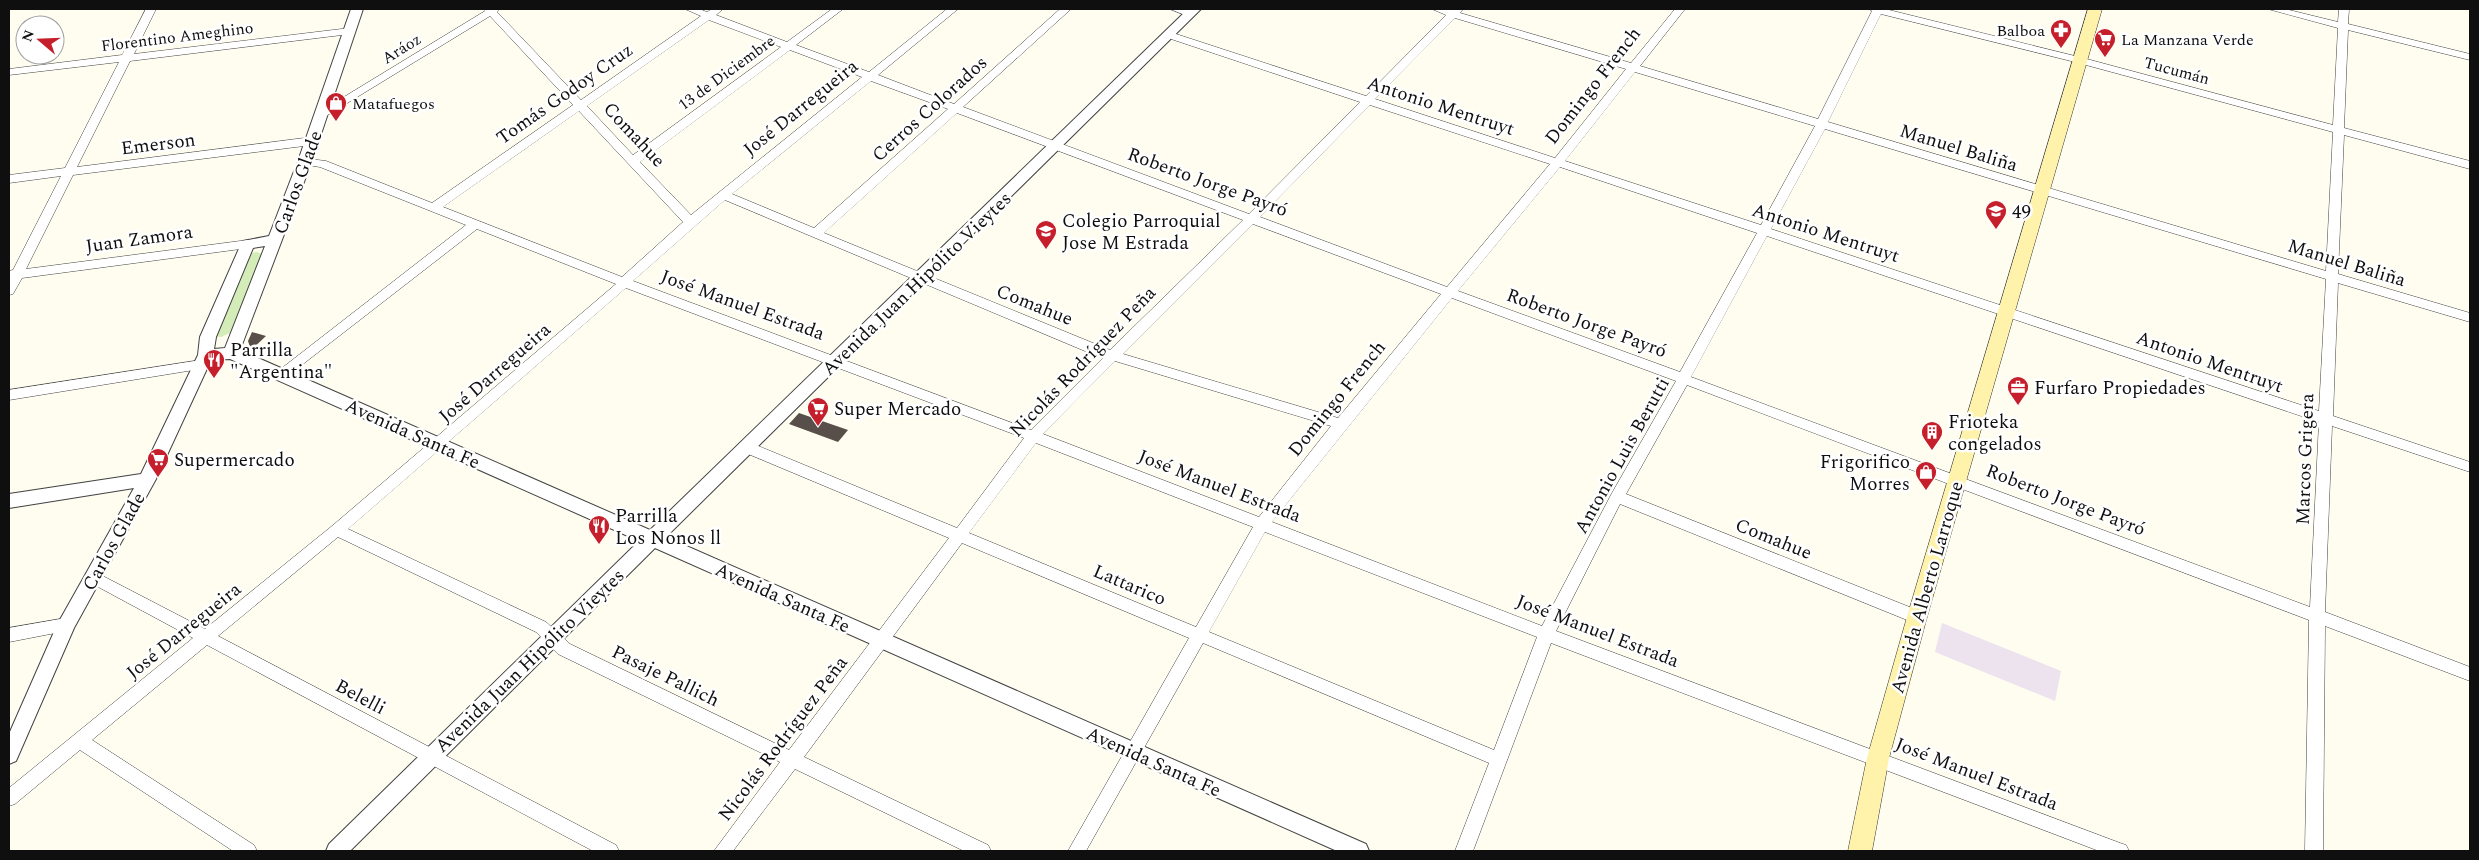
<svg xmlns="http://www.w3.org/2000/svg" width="2479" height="860" viewBox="0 0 2479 860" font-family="Spectral,serif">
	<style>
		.industrial { fill: #ece3ee }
		.green { fill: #d4ecb7 }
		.building { fill: #584f4a }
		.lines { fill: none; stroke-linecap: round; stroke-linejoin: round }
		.minor-casing { stroke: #424242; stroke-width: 1 }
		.tertiary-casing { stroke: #424242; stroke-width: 2 }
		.secondary-casing { stroke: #313131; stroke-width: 1 }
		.minor { fill: #fff; fill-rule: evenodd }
		.tertiary { fill: #fff; fill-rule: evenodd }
		.secondary { fill: #fff3ab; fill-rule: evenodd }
		.labels { text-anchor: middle; stroke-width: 5; stroke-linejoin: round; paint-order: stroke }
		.far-poi-label { font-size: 16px; fill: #0f0f0f; stroke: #fff; text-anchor: start }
		.far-street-label { font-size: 16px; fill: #0f0f0f; stroke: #fff }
		.street-label { font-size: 19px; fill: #0f0f0f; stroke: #fff }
		.poi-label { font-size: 19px; fill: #0f0f0f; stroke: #fff; text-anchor: start }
	</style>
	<rect width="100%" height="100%" fill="#fffcf0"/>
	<!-- industrial -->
	<polygon class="industrial" points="1942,623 2061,671 2055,701 1935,652"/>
	<!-- green -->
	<polygon class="green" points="257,252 262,254 232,332 221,337 214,336 250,253"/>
	<!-- building -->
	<g class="building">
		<polygon points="252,332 266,336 251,350 248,341"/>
		<polygon points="799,413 848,430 838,442 789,424"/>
	</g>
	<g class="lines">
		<!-- minor casing -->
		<g class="minor-casing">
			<g id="minor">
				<polygon points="146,9 156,9 134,54 350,28 355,31 350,34 130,61 77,167 312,137 318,141 312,145 73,175 26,269 248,240 254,244 248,248 22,278 13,294 9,295 9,271 13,270 61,176 9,183 9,175 65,168 119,62 9,75 9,69 122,55"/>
				<path d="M484,9H500L497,12L581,100L701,16L685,9H699L707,12L712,9H723L716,15L787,42L832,9H843L796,45L869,72L947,9H958L878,75L954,104L1060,9H1071L963,107L1249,214L1360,102L1165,37V33H1173L1366,96L1446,15L1432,9H1463L1460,13L1631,63L1675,9H1685L1640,66L1818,119L1872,11L1869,9H1885L2083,58L2333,125L2338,28L2268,9H2285L2338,22L2339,9H2349L2348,24L2470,54V60L2348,30L2344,128L2470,161V169L2344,135L2338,274L2470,313V322L2338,283L2333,416L2470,462V472L2332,426L2325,612L2470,667V681L2325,626L2323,851H2305L2309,620L1687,385L1626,494L1922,612L1925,617L1922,622L1917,624L1912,622L1620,504L1556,631L2120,843L2126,845L2129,851H2099L1551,643L1473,851H1455L1489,763L1203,643L1086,851H1068L1189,638L962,543L804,757L988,845L991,851H964L795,769L733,851H714L780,762L558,654L536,632L338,537L218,636L616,845L619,851H593L207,645L92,740L254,845L257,851H233L80,750L15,804L9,806V788L193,638L89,582L87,578L89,574L94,572L99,574L205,629L332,526L616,284L477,229L285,378L280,380L273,375L466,225L320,167L301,164V158L326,161L432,203L573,105L490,16L326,116L322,117L316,114L485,11ZM1881,14L2075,62L2333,132L2326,271L1828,122ZM1455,18L1626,69L1555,158L1375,99ZM709,20L781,47L633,155L587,106ZM790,50L862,77L691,215L640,162ZM1635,72L1815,126L1761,225L1565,161ZM871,81L948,109L814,228L732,194ZM1370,105L1550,164L1447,287L1260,217ZM579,111L683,222L622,277L443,207ZM957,113L1243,220L1110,350L824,233ZM1825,129L2326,279L2319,411L1771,229ZM1560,167L1757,233L1680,372L1458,291ZM725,200L1092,354L1103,358L1031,430L633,281ZM1253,224L1441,294L1338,418L1123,354ZM1767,236L2319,422L2310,607L1691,377ZM626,288L1024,438L957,528L751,443H741L739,447L741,451L949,538L789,750L570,644L546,622L348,529ZM1452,298L1676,381L1612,493L1542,626L1272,522ZM1115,361L1331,426L1259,517L1043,434ZM1036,443L1253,527L1196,627L969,533ZM1265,532L1537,637L1494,750L1209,632Z"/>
				<polygon points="1170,9 1184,9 1195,14 1190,17"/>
				<polygon points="201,360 206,362 208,365 206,368 9,400 9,390"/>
				<polygon points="66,618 71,620 74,625 71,630 9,642 9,628"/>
			</g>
		</g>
		<!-- tertiary casing -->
		<g class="tertiary-casing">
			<path id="tertiary" d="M351,9H363L312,161L240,350L650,530L1188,9H1201L666,537L1366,844L1369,851H1337L655,548L350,851H326L329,844L639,541L230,359L211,360L156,479L74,628L16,761L9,764V734L57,625L134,488L9,508V494L141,474L198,355L200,337L241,244L243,241L269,236L298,161ZM265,246L225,348L214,349L216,337L253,248Z"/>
		</g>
		<!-- secondary casing -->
		<g class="secondary-casing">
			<polygon id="secondary" points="2088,9 2102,9 1927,617 1889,758 1872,851 1848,851 1867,758 1907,617"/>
		</g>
		<!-- minor -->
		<use href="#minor" class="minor"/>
		<!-- tertiary -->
		<use href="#tertiary" class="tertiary"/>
		<!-- secondary -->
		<use href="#secondary" class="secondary"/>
	</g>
	<!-- icons -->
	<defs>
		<g id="pharmacy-pin" transform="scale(1.125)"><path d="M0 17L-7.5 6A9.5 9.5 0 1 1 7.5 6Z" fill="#c61f2c" stroke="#fff"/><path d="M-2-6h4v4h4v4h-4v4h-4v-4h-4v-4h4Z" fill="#fff"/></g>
		<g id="supermarket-pin" transform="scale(1.125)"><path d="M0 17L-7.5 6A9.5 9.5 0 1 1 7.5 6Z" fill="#c61f2c" stroke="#fff"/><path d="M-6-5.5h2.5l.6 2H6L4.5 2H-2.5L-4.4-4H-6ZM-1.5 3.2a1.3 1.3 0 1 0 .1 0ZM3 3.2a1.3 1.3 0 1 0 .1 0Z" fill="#fff"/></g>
		<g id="shop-pin" transform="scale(1.125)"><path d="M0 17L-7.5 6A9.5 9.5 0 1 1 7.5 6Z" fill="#c61f2c" stroke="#fff"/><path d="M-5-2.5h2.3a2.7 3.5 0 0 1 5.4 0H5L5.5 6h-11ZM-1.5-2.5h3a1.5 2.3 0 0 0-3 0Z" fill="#fff"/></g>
		<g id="school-pin" transform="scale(1.125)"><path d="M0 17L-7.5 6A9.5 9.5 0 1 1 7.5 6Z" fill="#c61f2c" stroke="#fff"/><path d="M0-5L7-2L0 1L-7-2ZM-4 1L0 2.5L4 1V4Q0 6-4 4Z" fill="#fff"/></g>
		<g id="university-pin" transform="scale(1.125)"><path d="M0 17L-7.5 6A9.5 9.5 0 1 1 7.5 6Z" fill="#c61f2c" stroke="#fff"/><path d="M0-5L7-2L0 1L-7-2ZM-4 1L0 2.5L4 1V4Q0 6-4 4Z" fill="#fff"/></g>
		<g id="restaurant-pin" transform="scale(1.125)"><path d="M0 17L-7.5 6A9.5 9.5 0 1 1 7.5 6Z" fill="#c61f2c" stroke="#fff"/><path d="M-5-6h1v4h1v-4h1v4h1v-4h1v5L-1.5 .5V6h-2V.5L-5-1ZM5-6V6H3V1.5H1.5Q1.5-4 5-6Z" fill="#fff"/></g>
		<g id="office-pin" transform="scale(1.125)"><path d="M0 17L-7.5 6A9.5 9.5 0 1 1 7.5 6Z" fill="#c61f2c" stroke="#fff"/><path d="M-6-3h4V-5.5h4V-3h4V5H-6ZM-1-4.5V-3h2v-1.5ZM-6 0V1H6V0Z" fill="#fff"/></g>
		<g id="building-pin" transform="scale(1.125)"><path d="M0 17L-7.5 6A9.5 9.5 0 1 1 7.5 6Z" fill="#c61f2c" stroke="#fff"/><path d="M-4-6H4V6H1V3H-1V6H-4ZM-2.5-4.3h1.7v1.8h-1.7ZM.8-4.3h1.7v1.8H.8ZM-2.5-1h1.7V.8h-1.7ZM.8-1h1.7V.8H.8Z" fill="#fff"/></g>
	</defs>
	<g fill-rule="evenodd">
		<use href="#pharmacy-pin" x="2061" y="30"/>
		<use href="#supermarket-pin" x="2105" y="39"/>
		<use href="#shop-pin" x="336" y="103"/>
		<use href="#school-pin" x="1996" y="211"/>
		<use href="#university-pin" x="1046" y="231"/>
		<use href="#restaurant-pin" x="214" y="360"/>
		<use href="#office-pin" x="2018" y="387"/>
		<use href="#supermarket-pin" x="818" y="408"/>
		<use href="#building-pin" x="1932" y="432"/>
		<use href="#supermarket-pin" x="158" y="459"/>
		<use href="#shop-pin" x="1926" y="472"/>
		<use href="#restaurant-pin" x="599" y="526"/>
	</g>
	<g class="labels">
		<!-- far-poi labels -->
		<g class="far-poi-label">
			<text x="2045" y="36" text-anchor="end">Balboa</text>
			<text x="2121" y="45">La Manzana Verde</text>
			<text x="352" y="109">Matafuegos</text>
		</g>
		<!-- far-street labels -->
		<g class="far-street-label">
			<text transform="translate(177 36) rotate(-7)" y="6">Florentino Ameghino</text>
			<text transform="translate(401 48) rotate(-32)" y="6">Aráoz</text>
			<text transform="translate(2177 70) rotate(15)" y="6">Tucumán</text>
			<text transform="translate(726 72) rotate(-36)" y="6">13 de Diciembre</text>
		</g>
		<!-- street labels -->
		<g class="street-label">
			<text transform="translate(1592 85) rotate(-52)" y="7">Domingo French</text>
			<text transform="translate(564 93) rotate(-35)" y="7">Tomás Godoy Cruz</text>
			<text transform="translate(1441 105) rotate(18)" y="7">Antonio Mentruyt</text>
			<text transform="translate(800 107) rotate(-39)" y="7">José Darregueira</text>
			<text transform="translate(929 108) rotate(-42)" y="7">Cerros Colorados</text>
			<text transform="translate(635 134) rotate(47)" y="7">Comahue</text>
			<text transform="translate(158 143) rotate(-7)" y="7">Emerson</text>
			<text transform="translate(1959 147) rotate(17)" y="7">Manuel Baliña</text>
			<text transform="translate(1208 181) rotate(20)" y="7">Roberto Jorge Payró</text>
			<text transform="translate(297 182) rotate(-70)" y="7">Carlos Glade</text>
			<text transform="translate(1826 232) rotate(18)" y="7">Antonio Mentruyt</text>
			<text transform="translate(139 238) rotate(-8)" y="7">Juan Zamora</text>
			<text transform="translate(2347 262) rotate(17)" y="7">Manuel Baliña</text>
			<text transform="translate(916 283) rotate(-44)" y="7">Avenida Juan Hipólito Vieytes</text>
			<text transform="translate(743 304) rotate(20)" y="7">José Manuel Estrada</text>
			<text transform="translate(1035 304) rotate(22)" y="7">Comahue</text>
			<text transform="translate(1587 322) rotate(20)" y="7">Roberto Jorge Payró</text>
			<text transform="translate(1082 361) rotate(-46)" y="7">Nicolás Rodríguez Peña</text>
			<text transform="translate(2210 361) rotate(19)" y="7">Antonio Mentruyt</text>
			<text transform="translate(494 372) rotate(-41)" y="7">José Darregueira</text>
			<text transform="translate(1336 398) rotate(-51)" y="7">Domingo French</text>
			<text transform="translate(413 433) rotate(24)" y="7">Avenida Santa Fe</text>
			<text transform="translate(1621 455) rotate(-61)" y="7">Antonio Luis Berutti</text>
			<text transform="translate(2304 459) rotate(-88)" y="7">Marcos Grigera</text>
			<text transform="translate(1220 485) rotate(21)" y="7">José Manuel Estrada</text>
			<text transform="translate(2066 499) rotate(21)" y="7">Roberto Jorge Payró</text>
			<text transform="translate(1774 538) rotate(22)" y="7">Comahue</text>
			<text transform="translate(113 541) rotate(-61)" y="7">Carlos Glade</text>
			<text transform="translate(1130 584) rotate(23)" y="7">Lattarico</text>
			<text transform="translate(1926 587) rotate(-74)" y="7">Avenida Alberto Larroque</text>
			<text transform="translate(783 597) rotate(24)" y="7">Avenida Santa Fe</text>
			<text transform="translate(183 630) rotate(-39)" y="7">José Darregueira</text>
			<text transform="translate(1598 630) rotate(21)" y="7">José Manuel Estrada</text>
			<text transform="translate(529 660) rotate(-44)" y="7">Avenida Juan Hipólito Vieytes</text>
			<text transform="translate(666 675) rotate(26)" y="7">Pasaje Pallich</text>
			<text transform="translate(361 696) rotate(28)" y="7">Belelli</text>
			<text transform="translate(782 738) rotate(-53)" y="7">Nicolás Rodríguez Peña</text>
			<text transform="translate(1154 761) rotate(24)" y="7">Avenida Santa Fe</text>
			<text transform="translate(1977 773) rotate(21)" y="7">José Manuel Estrada</text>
		</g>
		<!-- poi labels -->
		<g class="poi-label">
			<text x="2012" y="218">49</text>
			<text x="1062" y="227">Colegio Parroquial<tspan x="1062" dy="22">Jose M Estrada</tspan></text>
			<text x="230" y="356">Parrilla<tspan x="230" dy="22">"Argentina"</tspan></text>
			<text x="2034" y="394">Furfaro Propiedades</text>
			<text x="834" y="415">Super Mercado</text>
			<text x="1948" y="428">Frioteka<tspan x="1948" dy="22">congelados</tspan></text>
			<text x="174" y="466">Supermercado</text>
			<text x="1910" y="468" text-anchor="end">Frigorifico<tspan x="1910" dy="22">Morres</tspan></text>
			<text x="615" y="522">Parrilla<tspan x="615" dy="22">Los Nonos ll</tspan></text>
		</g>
	</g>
	<!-- border -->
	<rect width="2479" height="860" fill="none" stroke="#0f0f0f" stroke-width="20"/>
	<!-- north arrow -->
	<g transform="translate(40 40) rotate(289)"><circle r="24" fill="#ffffff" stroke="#9f9f9f"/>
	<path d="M0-4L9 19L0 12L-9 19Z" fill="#c61f2c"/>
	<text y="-8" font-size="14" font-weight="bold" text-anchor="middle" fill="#0f0f0f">N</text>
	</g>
</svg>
